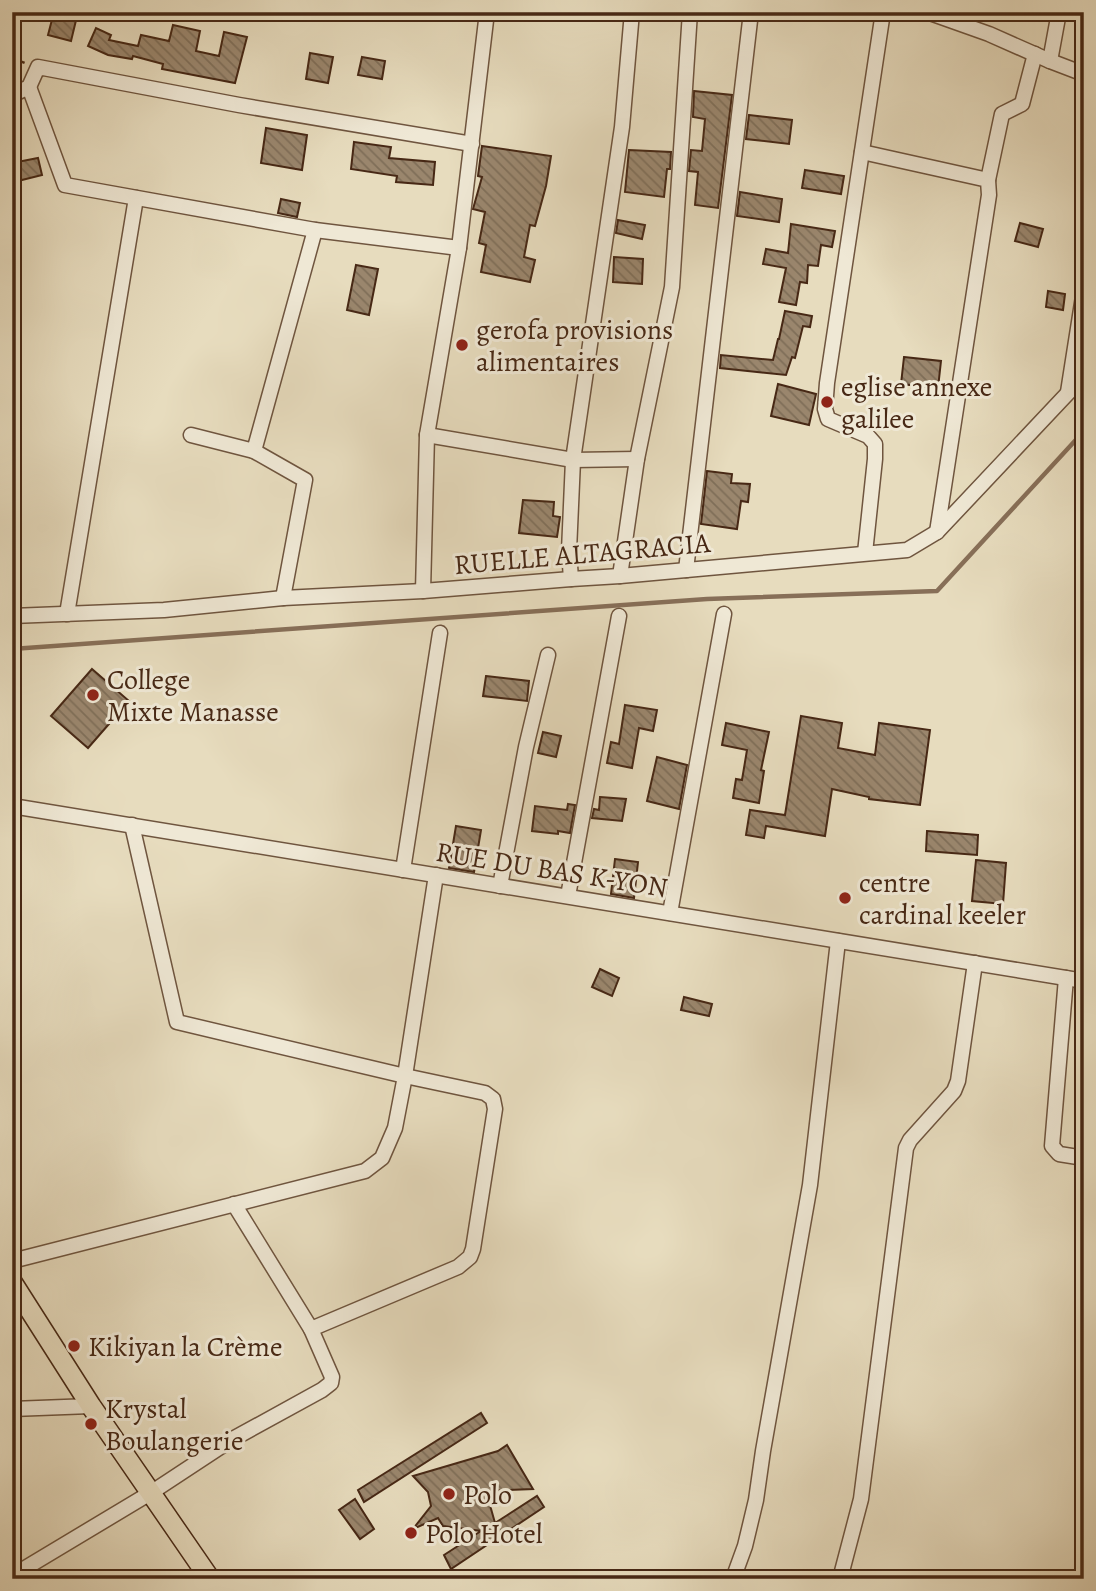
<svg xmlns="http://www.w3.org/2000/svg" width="1096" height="1591" viewBox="0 0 1096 1591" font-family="Alegreya,serif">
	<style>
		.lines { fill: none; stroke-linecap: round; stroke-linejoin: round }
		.stream { stroke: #876f58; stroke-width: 4.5 }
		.building { fill: url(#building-back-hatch); stroke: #472815; stroke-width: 2 }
		.minor-casing { stroke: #6f553f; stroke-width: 17 }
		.major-casing { stroke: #472815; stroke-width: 22 }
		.path { stroke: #472815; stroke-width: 2.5; stroke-dasharray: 5 3.5; stroke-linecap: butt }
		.minor { stroke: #efe8d5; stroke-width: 14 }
		.major { stroke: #e7dcbe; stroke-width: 19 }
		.poi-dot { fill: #8f2418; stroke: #efe8d5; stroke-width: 2.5 }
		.labels { text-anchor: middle; stroke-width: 6; stroke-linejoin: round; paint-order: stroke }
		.poi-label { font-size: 28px; fill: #472815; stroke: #efe8d5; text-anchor: start }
		.street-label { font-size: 28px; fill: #472815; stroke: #efe8d5 }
	</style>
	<defs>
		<pattern id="building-back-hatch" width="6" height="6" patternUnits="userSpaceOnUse" patternTransform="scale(1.75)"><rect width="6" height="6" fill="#9a866d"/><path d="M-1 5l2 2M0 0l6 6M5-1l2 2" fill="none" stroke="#7f6e58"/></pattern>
	</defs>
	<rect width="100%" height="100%" fill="#e7dcbe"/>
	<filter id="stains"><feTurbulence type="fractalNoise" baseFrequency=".00286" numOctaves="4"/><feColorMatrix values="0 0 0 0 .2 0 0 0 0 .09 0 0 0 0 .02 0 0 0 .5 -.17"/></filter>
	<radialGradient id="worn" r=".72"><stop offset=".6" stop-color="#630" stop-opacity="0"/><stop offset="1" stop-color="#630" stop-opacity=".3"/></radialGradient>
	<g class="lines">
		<!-- stream -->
		<polyline class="stream" points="12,649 707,599 937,591 1084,431"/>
	</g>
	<!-- building -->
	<g class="building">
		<polygon points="54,12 78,12 71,41 48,35"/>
		<polygon points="173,25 200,31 196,51 219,56 224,32 247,37 235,83 162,69 163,64 133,56 132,59 108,55 88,46 96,28 111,35 109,40 138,46 141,35 169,41"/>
		<polygon points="310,53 333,57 328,83 306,79"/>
		<polygon points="362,57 385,61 382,79 358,75"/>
		<polygon points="694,91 732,95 718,208 695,205 698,172 689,171 691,150 702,151 705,119 693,117"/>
		<polygon points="749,115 792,120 789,144 746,139"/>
		<polygon points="266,128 307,135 302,170 261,163"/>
		<polygon points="354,142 391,147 389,158 435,162 433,185 396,182 397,176 351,169"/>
		<polygon points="482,146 551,156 546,186 535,226 530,225 524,257 535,260 530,282 481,272 486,245 479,243 485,212 473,209 482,177 478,176"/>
		<polygon points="629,150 671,152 670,169 667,169 664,197 625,192"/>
		<polygon points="38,158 42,175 14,182 12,163"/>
		<polygon points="805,170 844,176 841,194 802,188"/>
		<polygon points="740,192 782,199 779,222 737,216"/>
		<polygon points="281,199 300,203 297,217 278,213"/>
		<polygon points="618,220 645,225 642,239 616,233"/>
		<polygon points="1020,223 1043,229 1038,247 1015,241"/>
		<polygon points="791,224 835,231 832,247 821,245 818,266 808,265 807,283 800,282 796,305 779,302 786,268 763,264 766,249 788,253"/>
		<polygon points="614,257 643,259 642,284 613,282"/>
		<polygon points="356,265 378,269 369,315 347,310"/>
		<polygon points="1048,291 1065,294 1063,310 1046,307"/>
		<polygon points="785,311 812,316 810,327 803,326 795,358 792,357 786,375 720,368 721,355 773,360 778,339 779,339"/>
		<polygon points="904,357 941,361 938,388 901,384"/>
		<polygon points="778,384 816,394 809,425 771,416"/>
		<polygon points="707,471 732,474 731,483 750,484 748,502 741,501 737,529 701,524"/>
		<polygon points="523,500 554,502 553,516 560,517 557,537 519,533"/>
		<polygon points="92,669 129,701 88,748 51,716"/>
		<polygon points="486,676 529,681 527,701 483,696"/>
		<polygon points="625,705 657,710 653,731 639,728 632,768 607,763 611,742 619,744"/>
		<polygon points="801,716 842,723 838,748 875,755 879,723 930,730 920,805 869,799 869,797 832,789 825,836 766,826 764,838 746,835 750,810 785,815"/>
		<polygon points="726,723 769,732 761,770 764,771 759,803 733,798 736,779 742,780 747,750 722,745"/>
		<polygon points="543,732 561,736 556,757 538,753"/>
		<polygon points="657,757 687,765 679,809 647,801"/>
		<polygon points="600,797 626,799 622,821 592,818 594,809 599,810"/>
		<polygon points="568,804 575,805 570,833 558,831 558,834 532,831 535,806 567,810"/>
		<polygon points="456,826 481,830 474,872 449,868"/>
		<polygon points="927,831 978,835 977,855 926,851"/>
		<polygon points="615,859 638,862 634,898 611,894"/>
		<polygon points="976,860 1006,863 1003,904 972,901"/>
		<polygon points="600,969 619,978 612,996 592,987"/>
		<polygon points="684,997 712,1004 709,1016 681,1010"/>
		<polygon points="481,1413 487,1423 364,1502 358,1490"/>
		<polygon points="507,1445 533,1489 486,1491 495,1523 537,1496 544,1507 451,1569 444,1555 481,1531 443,1526 438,1518 413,1529 431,1506 428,1492 413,1476 498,1451"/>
		<polygon points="355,1499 374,1529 360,1539 339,1510"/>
	</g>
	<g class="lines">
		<!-- minor casing -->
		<g class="minor-casing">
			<g id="minor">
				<polyline points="927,12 989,34 1050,61 1084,74"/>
				<polyline points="1050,61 1059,12"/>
				<polyline points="29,87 65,185 315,230 459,248"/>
				<polyline points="12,95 29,87 38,67 239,105 472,144"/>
				<polyline points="862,152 988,180 989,195 937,532"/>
				<polyline points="988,180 1002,114 1022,104 1035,54"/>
				<polyline points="1068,392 1084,290"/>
				<polyline points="191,435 254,451 305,480 283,598"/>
				<polyline points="427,435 573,460 637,459"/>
				<polyline points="254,451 315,230"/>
				<polyline points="865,553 875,459 875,444 868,436 828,419 825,409 827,383 883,12"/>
				<polyline points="686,570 751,12"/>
				<polyline points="620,576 637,459 672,287 690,12"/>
				<polyline points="571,579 569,551 573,460 622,127 632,12"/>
				<polyline points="423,591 427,435 459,248 487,12"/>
				<polyline points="67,614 136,198"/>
				<polyline points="12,616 164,610 283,598 423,591 571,579 620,576 907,550 937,532 1084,376"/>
				<polyline points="12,806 1084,981"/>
				<polyline points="403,870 440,633"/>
				<polyline points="500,886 526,747 548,655"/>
				<polyline points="568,896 619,616"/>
				<polyline points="670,913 724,614"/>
				<polyline points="1066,978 1052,1146 1059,1154 1084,1158"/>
				<polyline points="234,1204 311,1329"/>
				<polyline points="12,1261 365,1171 382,1158 395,1128 405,1076 436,875"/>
				<polyline points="12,1409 91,1406"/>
				<polyline points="12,1576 152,1492 231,1440 322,1390 331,1383 332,1377 311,1329 458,1267 470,1257 473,1249 495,1109 493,1099 485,1093 405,1076 177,1022 132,825"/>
				<polyline points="733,1579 745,1546 756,1500 763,1451 810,1185 838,941"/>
				<polyline points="840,1579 861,1499 906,1148 910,1140 954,1091 958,1081 975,963"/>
			</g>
		</g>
		<!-- major casing -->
		<g class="major-casing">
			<polyline id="major" points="12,1282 91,1406 210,1579"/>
		</g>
		<!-- path -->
		<polyline class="path" points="12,58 25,63"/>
		<!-- minor -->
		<use href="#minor" class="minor"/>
		<!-- major -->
		<use href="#major" class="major"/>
	</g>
	<!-- markers -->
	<g class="poi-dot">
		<circle cx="462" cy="345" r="7"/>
		<circle cx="827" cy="402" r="7"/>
		<circle cx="93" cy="695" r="7"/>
		<circle cx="845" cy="898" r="7"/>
		<circle cx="74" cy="1346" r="7"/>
		<circle cx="91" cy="1424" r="7"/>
		<circle cx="449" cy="1494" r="7"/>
		<circle cx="411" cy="1533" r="7"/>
	</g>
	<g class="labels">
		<!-- poi labels -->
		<g class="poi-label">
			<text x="476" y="339">gerofa provisions<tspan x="476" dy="32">alimentaires</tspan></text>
			<text x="841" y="396">eglise annexe<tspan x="841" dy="32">galilee</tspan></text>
			<text x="107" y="689">College<tspan x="107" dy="32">Mixte Manasse</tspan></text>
			<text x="859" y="892">centre<tspan x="859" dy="32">cardinal keeler</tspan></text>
			<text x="88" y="1356">Kikiyan la Crème</text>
			<text x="105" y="1418">Krystal<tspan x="105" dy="32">Boulangerie</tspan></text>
			<text x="463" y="1504">Polo</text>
			<text x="425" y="1543">Polo Hotel</text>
		</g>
		<!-- street labels -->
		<g class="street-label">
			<text transform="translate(582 553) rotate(-5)" y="10">RUELLE ALTAGRACIA</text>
			<text transform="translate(552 869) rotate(9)" y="10">RUE DU BAS K-YON</text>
		</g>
	</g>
	<!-- margin -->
	<rect width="1096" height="1591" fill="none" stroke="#e7dcbe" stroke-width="42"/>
	<rect x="14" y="14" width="1068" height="1563" fill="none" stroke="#472815" stroke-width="3.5"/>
	<rect x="21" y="21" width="1054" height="1549" fill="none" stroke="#472815" stroke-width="2"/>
	<rect width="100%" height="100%" filter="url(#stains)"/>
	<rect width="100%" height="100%" fill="url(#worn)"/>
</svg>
